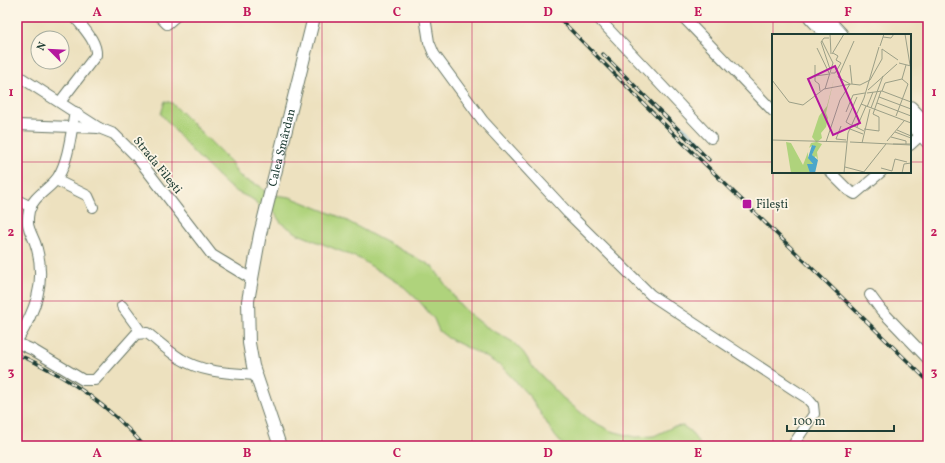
<svg xmlns="http://www.w3.org/2000/svg" width="945" height="463" viewBox="0 0 945 463" font-family="Vollkorn,serif">
	<style>
		.green { fill: #afd37c; stroke: #678858 }
		.lines { fill: none; stroke-linecap: round; stroke-linejoin: round }
		.stream { stroke: #4ca6ca; stroke-width: 2 }
		.minor-casing { stroke: #677665; stroke-width: 12 }
		.major-casing { stroke: #677665; stroke-width: 14 }
		.highway-casing { stroke: #677665; stroke-width: 16 }
		.minor { stroke: #fff; stroke-width: 10 }
		.major { stroke: #fff; stroke-width: 12 }
		.highway { stroke: #fff; stroke-width: 14 }
		.rail-casing { stroke: #1f3d34; stroke-width: 3.5 }
		.rail { stroke: #fcf5e5; stroke-width: 2; stroke-dasharray: 6; stroke-linecap: butt }
		.grid { fill: none; stroke: #c2185b; stroke-width: 1; stroke-opacity: 0.55 }
		.poi-dot { fill: #b5179e; stroke: #fcf5e5; stroke-width: 1.5 }
		.labels { text-anchor: middle; stroke-width: 3.5; stroke-linejoin: round; paint-order: stroke }
		.street-label { font-size: 12px; fill: #1f3d34; stroke: #fcf5e5 }
		.poi-label { font-size: 12px; fill: #1f3d34; stroke: #fcf5e5; text-anchor: start }
		.inset-road { fill: none; stroke: #9b9f87; stroke-width: 1 }
		.view { fill: #b5179e; fill-opacity: 0.15; stroke: #b5179e; stroke-width: 2 }
		.inset-edge { fill: none; stroke: #1f3d34; stroke-width: 2 }
		.neatline { fill: none; stroke: #c2185b; stroke-width: 1.5 }
		.grid-label { font-size: 13px; text-anchor: middle; font-weight: bold; fill: #c2185b }
	</style>
	<rect width="100%" height="100%" fill="#fcf5e5"/>
	<filter id="ink" filterUnits="userSpaceOnUse"><feTurbulence type="fractalNoise" baseFrequency=".025" numOctaves="2"/><feDisplacementMap in="SourceGraphic" scale="8" xChannelSelector="R" yChannelSelector="G"/><feConvolveMatrix kernelMatrix="1 2 1 2 8 2 1 2 1" color-interpolation-filters="sRGB"/></filter>
	<filter id="wash" filterUnits="userSpaceOnUse"><feTurbulence type="fractalNoise" baseFrequency=".012" numOctaves="4" result="noise"/><feDisplacementMap in="SourceGraphic" scale="16" xChannelSelector="R" yChannelSelector="G"/><feGaussianBlur stdDeviation="0.9" result="paint"/><feColorMatrix in="noise" values="0 0 0 0 0 0 0 0 0 0 0 0 0 0 0 0 0 1.4 0 .05"/><feComposite in="paint" operator="in"/></filter>
	<g filter="url(#wash)">
		<rect width="100%" height="100%" fill="#ede1bf"/>
		<!-- green -->
		<polygon class="green" points="165,101 172,103 231,162 236,172 243,179 260,186 267,194 290,197 340,217 376,237 423,261 433,267 457,301 466,311 485,326 513,342 523,352 533,367 563,398 590,420 611,431 635,437 654,436 673,427 683,426 690,431 701,446 564,446 555,436 531,398 502,367 488,358 448,338 439,331 434,319 420,302 404,287 360,259 298,234 281,223 274,212 262,210 254,200 235,191 227,185 194,153 161,114"/>
		<g class="lines">
			<!-- stream -->
			<polyline class="stream" points="681,125 703,145"/>
		</g>
	</g>
	<g filter="url(#ink)">
		<g class="lines">
			<!-- minor casing -->
			<g class="minor-casing">
				<g id="minor">
					<polyline points="160,17 167,24 175,17"/>
					<polyline points="425,17 429,42 434,54 483,121 506,146 568,213 651,295 793,389 807,398 813,405 814,414 795,442 796,446"/>
					<polyline points="597,17 711,138"/>
					<polyline points="683,17 773,111"/>
					<polyline points="17,75 99,128"/>
					<path d="M60,102L96,55C97,41 83,28 75,17"/>
					<polyline points="17,125 99,128 114,134 136,156 212,255 250,278"/>
					<polyline points="910,145 922,134"/>
					<polyline points="830,172 848,190 855,194 881,172"/>
					<polyline points="56,180 88,196 93,207"/>
					<polyline points="17,200 31,207"/>
					<polyline points="870,295 881,310 928,359"/>
					<polyline points="122,306 141,332"/>
					<path d="M17,341C35,311 46,284 37,249C33,232 25,231 29,211C33,196 50,189 58,177C69,159 71,132 75,112"/>
					<path d="M17,343L33,350L83,380H95L136,334L147,333C158,341 169,352 181,359C203,373 231,373 256,375"/>
				</g>
			</g>
			<!-- major casing -->
			<g class="major-casing">
				<g id="major">
					<path id="s1" d="M280,446L253,366L249,343L248,301L260,234L314,17"/>
				</g>
			</g>
			<!-- highway casing -->
			<g class="highway-casing">
				<g id="highway">
					<polyline points="811,17 827,34"/>
					<polyline points="824,17 841,35"/>
					<polyline points="910,108 926,125"/>
					<polyline points="910,121 928,141"/>
				</g>
			</g>
			<!-- minor -->
			<use href="#minor" class="minor"/>
			<!-- major -->
			<use href="#major" class="major"/>
			<!-- highway -->
			<use href="#highway" class="highway"/>
			<!-- rail casing -->
			<g class="rail-casing">
				<g id="rail">
					<polyline points="558,17 677,137 928,381"/>
					<polyline points="603,54 709,160"/>
					<path d="M17,354C65,375 110,406 144,446"/>
				</g>
			</g>
			<!-- rail -->
			<use href="#rail" class="rail"/>
		</g>
	</g>
	<!-- grid -->
	<path class="grid" d="M172,17V446M322,17V446M472,17V446M623,17V446M773,17V446M17,162H773M910,162H928M17,301H928"/>
	<!-- markers -->
	<rect class="poi-dot" x="742" y="199" width="10" height="10" rx="2"/>
	<g class="labels">
		<!-- street labels -->
		<g class="street-label">
			<text dy="4" stroke="none"><textPath href="#s1" startOffset="307">Calea Smârdan</textPath></text>
			<text transform="translate(158 165) rotate(51)" y="4">Strada Filești</text>
		</g>
		<!-- poi labels -->
		<g class="poi-label">
			<text x="756" y="208">Filești</text>
		</g>
	</g>
	<!-- overview -->
	<g transform="translate(772 34)">
		<rect width="139" height="139" fill="#ede1bf"/>
		<path d="M62,45L54,79L56,84L54,93L49,99L50,104L45,108L50,110L45,118L46,126L44,136L46,126L44,122L42,124L40,121L43,113L41,111L37,114L39,109L44,108L40,103L47,82L55,72ZM14,108L19,109L31,131L36,118V123L41,130L37,133L40,139H19Z" fill="#afd37c"/>
		<path d="M40,111L44,112L40,121L46,126L43,139H38L35,130H41L36,124Z" fill="#4ca6ca"/>
		<path class="inset-road" d="M58,0L59,20M133,0L138,31M111,3L119,4L122,0M57,4H52L49,8L58,35M50,7L61,29L53,55M108,12L112,0M45,14L58,41M110,15L126,26M60,20L72,0M127,29L139,32M43,31V47L47,50L48,57M78,31L80,50M59,39H63L69,29L64,26L66,22L61,19M43,42L58,40M0,46L17,68L31,71L52,55L79,50L88,51L98,46L110,25V15M96,56L125,30M110,57L113,49L130,45L134,31M95,59L110,57L139,68M107,63L139,75M105,69L139,82M89,70L139,89M95,73L101,58M99,74L111,42M74,78L81,61L93,59M124,82L136,50L130,45M79,91L74,88L85,63M80,91L92,97M69,92L64,105L74,106M85,93L94,72M78,95L91,100M92,95L107,97V83L101,80L109,57M125,96L139,102M123,98L139,104M76,99L92,64L107,13M119,103L134,107V110M0,106L75,108M115,107L132,87M54,108L68,66L78,50L66,43L82,7M78,108L139,111M90,109L98,75M121,110H139M73,133L92,138M109,134L120,137L123,125L135,128M72,139L76,99M91,139L114,110M130,139L132,130L139,129"/>
		<path class="view" d="M63,32L88,89L61,101L36,45Z"/>
		<rect width="139" height="139" class="inset-edge"/>
	</g>
	<!-- margin -->
	<rect width="945" height="463" fill="none" stroke="#fcf5e5" stroke-width="44"/>
	<!-- north arrow -->
	<g transform="translate(50 50) rotate(294)"><circle r="19" fill="#fcf5e5" stroke="#a4ab9e"/>
	<path d="M0-3L7 15L0 10L-7 15Z" fill="#b5179e"/>
	<text y="-6" font-size="11" font-weight="bold" text-anchor="middle" fill="#1f3d34">N</text>
	</g>
	<!-- scale -->
	<path d="M787 425v6h107v-6" fill="none" stroke="#1f3d34" stroke-width="2"/>
	<text x="793" y="425" font-size="12" fill="#1f3d34" stroke="#fcf5e5" stroke-width="3" paint-order="stroke">100 m</text>
	<rect x="22" y="22" width="901" height="419" class="neatline"/>
	<g class="grid-label">
		<text x="97" y="16">A</text>
		<text x="247" y="16">B</text>
		<text x="397" y="16">C</text>
		<text x="548" y="16">D</text>
		<text x="698" y="16">E</text>
		<text x="848" y="16">F</text>
		<text x="11" y="96">1</text>
		<text x="934" y="96">1</text>
		<text x="11" y="236">2</text>
		<text x="934" y="236">2</text>
		<text x="11" y="376">3</text>
		<text x="934" y="376">3</text>
		<text x="97" y="457">A</text>
		<text x="247" y="457">B</text>
		<text x="397" y="457">C</text>
		<text x="548" y="457">D</text>
		<text x="698" y="457">E</text>
		<text x="848" y="457">F</text>
	</g>
</svg>
